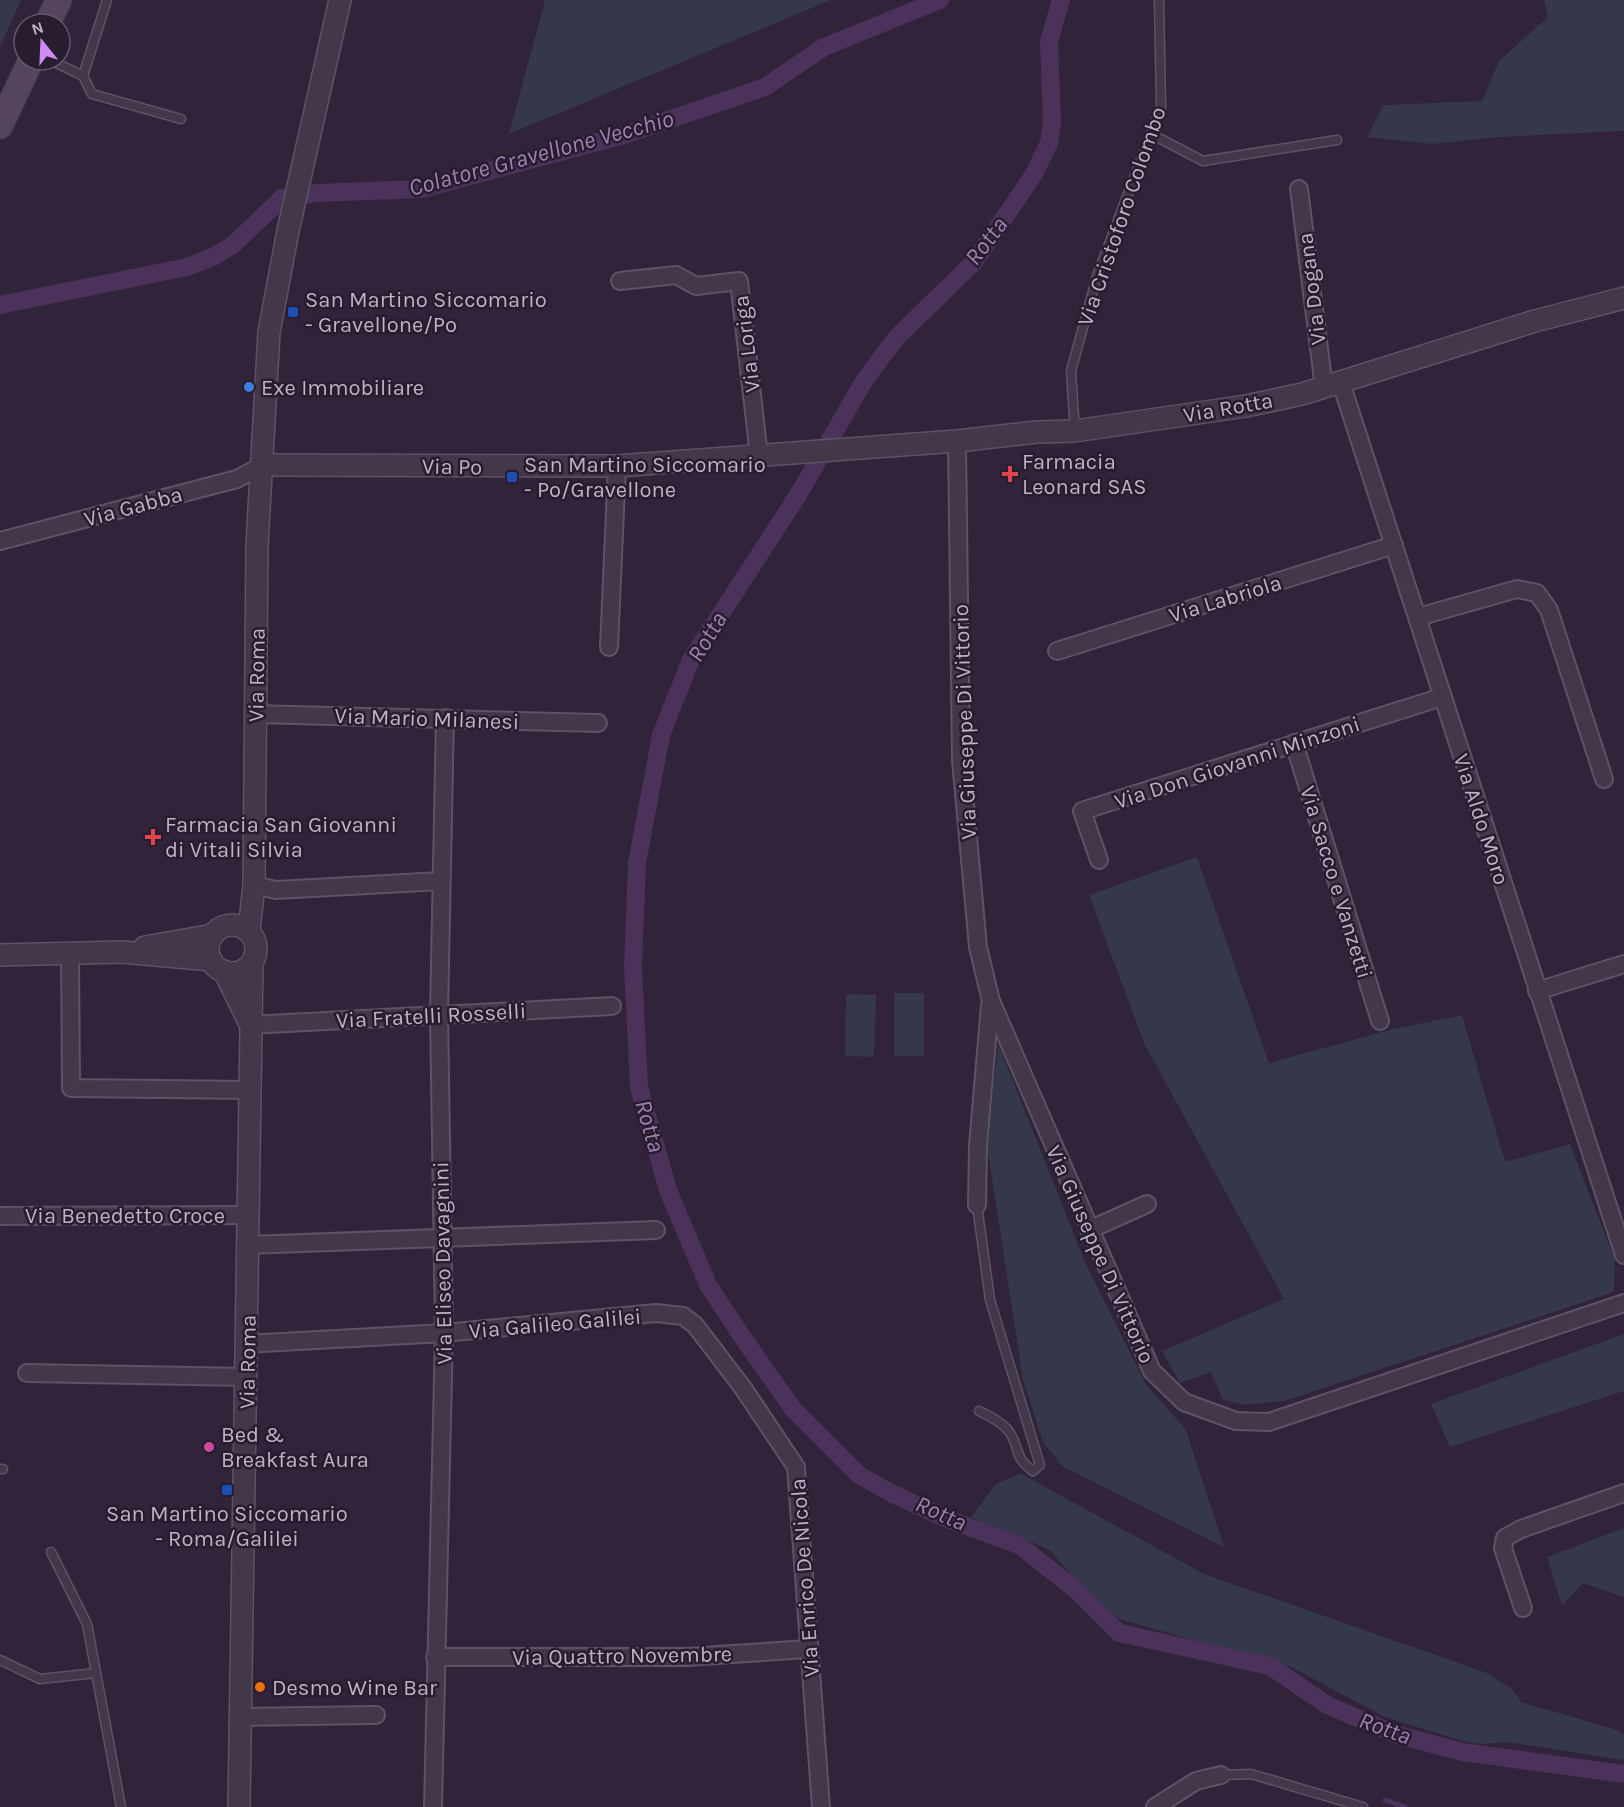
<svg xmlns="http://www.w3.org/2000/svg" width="1624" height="1807" viewBox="0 0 1624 1807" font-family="Karla,sans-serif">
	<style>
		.green { fill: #35374b }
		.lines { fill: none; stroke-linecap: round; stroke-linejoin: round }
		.stream { stroke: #4b325a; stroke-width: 5 }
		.canal { stroke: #4b325a; stroke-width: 18 }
		.service-casing { stroke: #5e5265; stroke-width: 11 }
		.minor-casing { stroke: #5e5265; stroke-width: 20 }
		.tertiary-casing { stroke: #5e5265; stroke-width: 24 }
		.secondary-casing { stroke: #4c4053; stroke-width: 27 }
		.service { stroke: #43374a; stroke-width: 8 }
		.minor { stroke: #43374a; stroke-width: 16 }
		.tertiary { stroke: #43374a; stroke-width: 21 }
		.secondary { stroke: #55455d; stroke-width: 24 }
		.transit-dot { fill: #1a4fb4; stroke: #281c2f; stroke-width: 2 }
		.shop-dot { fill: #3f7fe0; stroke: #281c2f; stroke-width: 2 }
		.health-dot { fill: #e0444e; stroke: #281c2f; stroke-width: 2 }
		.hotel-dot { fill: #d1479c; stroke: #281c2f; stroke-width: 2 }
		.food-dot { fill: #e8710a; stroke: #281c2f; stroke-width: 2 }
		.labels { text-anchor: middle; stroke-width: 5; stroke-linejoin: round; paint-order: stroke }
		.street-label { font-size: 22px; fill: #bfb2c6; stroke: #281c2f }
		.poi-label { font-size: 22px; fill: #bfb2c6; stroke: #281c2f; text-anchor: start }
		.water-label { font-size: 24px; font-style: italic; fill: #9f82b2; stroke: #281c2f }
	</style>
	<rect width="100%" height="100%" fill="#31233a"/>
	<!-- green -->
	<g class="green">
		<polygon points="0,0 21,0 0,47"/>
		<polygon points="545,0 831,0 509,134"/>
		<polygon points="1544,0 1624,0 1624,131 1500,137 1432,144 1367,137 1383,105 1482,101 1499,61 1548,17"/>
		<polygon points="1197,857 1269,1063 1389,1030 1462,1015 1505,1162 1570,1144 1615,1260 1614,1292 1285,1401 1245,1405 1223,1400 1211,1372 1180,1383 1162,1351 1284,1299 1144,1043 1089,895"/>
		<rect x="894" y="993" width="30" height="63"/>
		<polygon points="846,994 876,995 874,1057 845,1056"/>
		<polygon points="998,1043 1087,1267 1146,1384 1186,1430 1224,1547 1062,1466 1043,1442 1023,1380 987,1146"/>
		<polygon points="1624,1334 1624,1391 1450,1447 1431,1404"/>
		<polygon points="1020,1473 1204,1574 1487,1673 1513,1690 1521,1702 1614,1729 1624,1735 1624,1760 1508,1742 1482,1744 1462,1741 1385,1717 1291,1667 1122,1620 1098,1607 1050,1550 971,1517 995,1485"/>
		<polygon points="1624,1528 1624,1597 1583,1583 1562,1606 1547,1557"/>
	</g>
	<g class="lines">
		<!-- stream -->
		<polyline class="stream" points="1385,1800 1405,1807"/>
		<!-- canal -->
		<g class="canal">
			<polyline points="1061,0 1049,41 1052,123 1049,143 1034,174 975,261 896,338 864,381 798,495 691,660 661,735 637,863 633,967 639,1087 668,1190 708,1285 741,1335 793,1409 859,1475 891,1493 947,1519 1019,1545 1076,1590 1119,1633 1270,1666 1327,1705 1395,1734 1462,1752 1624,1774"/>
			<polyline points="0,305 187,267 215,256 234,244 282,198 317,193 422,189 624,135 765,87 824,47 940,0"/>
		</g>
		<!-- service casing -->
		<g class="service-casing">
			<g id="service">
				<polyline points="50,60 83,76 92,94 181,119"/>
				<polyline points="83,76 107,0"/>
				<polyline points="1151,134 1203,161 1337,140"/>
				<polyline points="1075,431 1071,371 1098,273 1161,107 1159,0"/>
				<path d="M977,1205L990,1300L1040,1465L1033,1471C1012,1456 1021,1447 1008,1430C1000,1421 990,1416 979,1411"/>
				<polyline points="0,1469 3,1469"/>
				<polyline points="51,1552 87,1624 121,1807"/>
				<polyline points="0,1660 40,1679 96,1673"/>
				<polyline points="1221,1775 1251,1774 1363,1807"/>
			</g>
		</g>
		<!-- minor casing -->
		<g class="minor-casing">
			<g id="minor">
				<polyline points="1299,189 1324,388"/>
				<polyline points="620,281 676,275 696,286 739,281 759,456"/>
				<polyline points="1341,383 1624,1255"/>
				<polyline points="957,441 961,760 978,947 991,1001 1152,1371 1184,1402 1236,1421 1269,1422 1624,1303"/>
				<polyline points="0,541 237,479 263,465"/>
				<polyline points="1418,617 1517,589 1537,593 1549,610 1604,779"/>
				<polyline points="609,647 617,466"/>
				<polyline points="1057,651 1394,545"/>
				<polyline points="255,714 598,723"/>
				<polyline points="1294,743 1380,1021"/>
				<polyline points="1099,860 1082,811 1442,697"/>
				<polyline points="254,885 276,890 441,881"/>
				<polyline points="70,954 71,1088 251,1090"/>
				<polyline points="1537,991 1624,964"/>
				<polyline points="251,1025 612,1006"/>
				<polyline points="977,1205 978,1145 990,1005"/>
				<polyline points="0,1216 250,1215"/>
				<polyline points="1089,1230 1147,1204"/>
				<polyline points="249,1245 656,1230"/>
				<polyline points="247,1344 444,1333 656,1313 683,1316 695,1325 743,1388 796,1467 821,1807"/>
				<polyline points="27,1373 247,1377"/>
				<polyline points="1523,1608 1503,1548 1505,1538 1521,1529 1624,1493"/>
				<polyline points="435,1657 687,1657 808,1649"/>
				<polyline points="241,1717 376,1715"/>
				<polyline points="433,1807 444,1333 439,1013 445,718"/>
				<polyline points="1155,1807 1196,1781 1221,1775"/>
			</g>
		</g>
		<!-- tertiary casing -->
		<g class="tertiary-casing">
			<g id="tertiary">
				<polyline points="263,465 617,466 957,441 1037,432 1075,431 1246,406 1302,394 1535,321 1624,298"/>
				<circle cx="232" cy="949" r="24"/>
				<polyline points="249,931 254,885 257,546 269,332 288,231 340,0"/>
				<polyline points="145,947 213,935"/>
				<polyline points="0,955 122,952 211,960"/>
				<polyline points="224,971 249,1022"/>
				<polyline points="239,1807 252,963"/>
			</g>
		</g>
		<!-- secondary casing -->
		<g class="secondary-casing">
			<g id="secondary">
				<polyline points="47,24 59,0"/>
				<polyline points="0,126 31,60"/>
			</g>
		</g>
		<!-- service -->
		<use href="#service" class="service"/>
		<!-- minor -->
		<use href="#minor" class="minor"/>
		<!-- tertiary -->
		<use href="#tertiary" class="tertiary"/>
		<!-- secondary -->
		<use href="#secondary" class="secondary"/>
	</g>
	<!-- markers -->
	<g class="transit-dot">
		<rect x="287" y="306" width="12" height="12" rx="3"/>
		<rect x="506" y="471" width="12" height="12" rx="3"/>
		<rect x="221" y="1484" width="12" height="12" rx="3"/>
	</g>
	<circle class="shop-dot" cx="249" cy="387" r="6"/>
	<g class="health-dot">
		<path d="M1007 465h6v6h6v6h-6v6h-6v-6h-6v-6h6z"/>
		<path d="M150 828h6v6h6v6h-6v6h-6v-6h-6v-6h6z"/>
	</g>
	<circle class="hotel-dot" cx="209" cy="1447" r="6"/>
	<circle class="food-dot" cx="260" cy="1687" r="6"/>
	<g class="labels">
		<!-- street labels -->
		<g class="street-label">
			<text transform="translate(1121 216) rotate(-71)" y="8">Via Cristoforo Colombo</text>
			<text transform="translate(1311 289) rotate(-97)" y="8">Via Dogana</text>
			<text transform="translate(746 344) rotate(-97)" y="8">Via Loriga</text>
			<text transform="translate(1228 407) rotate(-10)" y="8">Via Rotta</text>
			<text transform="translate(452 466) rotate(1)" y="8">Via Po</text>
			<text transform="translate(133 506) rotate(-15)" y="8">Via Gabba</text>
			<text transform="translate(1225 598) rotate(-17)" y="8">Via Labriola</text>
			<text transform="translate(256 675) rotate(-89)" y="8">Via Roma</text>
			<text transform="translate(427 718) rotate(2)" y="8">Via Mario Milanesi</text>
			<text transform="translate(964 722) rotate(-92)" y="8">Via Giuseppe Di Vittorio</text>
			<text transform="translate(1237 762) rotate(-18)" y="8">Via Don Giovanni Minzoni</text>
			<text transform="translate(1482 819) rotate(72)" y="8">Via Aldo Moro</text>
			<text transform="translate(1337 882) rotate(73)" y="8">Via Sacco e Vanzetti</text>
			<text transform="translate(431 1015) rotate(-3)" y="8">Via Fratelli Rosselli</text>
			<text x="125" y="1223">Via Benedetto Croce</text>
			<text transform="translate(1101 1254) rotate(66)" y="8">Via Giuseppe Di Vittorio</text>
			<text transform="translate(442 1263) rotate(-91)" y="8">Via Eliseo Davagnini</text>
			<text transform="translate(555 1323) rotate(-5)" y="8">Via Galileo Galilei</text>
			<text transform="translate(247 1362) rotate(-89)" y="8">Via Roma</text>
			<text transform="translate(804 1578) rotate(-94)" y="8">Via Enrico De Nicola</text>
			<text transform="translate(622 1655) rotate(-1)" y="8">Via Quattro Novembre</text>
		</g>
		<!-- poi labels -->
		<g class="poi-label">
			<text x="305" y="307">San Martino Siccomario<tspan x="305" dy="25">- Gravellone/Po</tspan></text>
			<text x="261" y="395">Exe Immobiliare</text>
			<text x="1022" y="469">Farmacia<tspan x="1022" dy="25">Leonard SAS</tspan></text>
			<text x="524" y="472">San Martino Siccomario<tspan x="524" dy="25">- Po/Gravellone</tspan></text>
			<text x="165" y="832">Farmacia San Giovanni<tspan x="165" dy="25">di Vitali Silvia</tspan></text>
			<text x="221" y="1442">Bed &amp;<tspan x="221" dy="25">Breakfast Aura</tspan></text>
			<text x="227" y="1521" text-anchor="middle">San Martino Siccomario<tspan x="227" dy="25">- Roma/Galilei</tspan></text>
			<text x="272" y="1695">Desmo Wine Bar</text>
		</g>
		<!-- water labels -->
		<g class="water-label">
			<text transform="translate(541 153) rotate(-15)" y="8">Colatore Gravellone Vecchio</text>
			<text transform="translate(986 241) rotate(-53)" y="8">Rotta</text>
			<text transform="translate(707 637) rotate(-59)" y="8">Rotta</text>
			<text transform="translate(650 1126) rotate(74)" y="8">Rotta</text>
			<text transform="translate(941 1513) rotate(24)" y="8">Rotta</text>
			<text transform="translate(1385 1728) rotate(20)" y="8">Rotta</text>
		</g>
	</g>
	<!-- north arrow -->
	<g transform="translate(42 42) rotate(342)"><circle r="28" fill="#281c2f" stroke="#64586b" stroke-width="1.5"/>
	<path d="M0-4.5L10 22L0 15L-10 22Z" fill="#cf8af4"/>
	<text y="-9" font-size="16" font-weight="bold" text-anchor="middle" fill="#bfb2c6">N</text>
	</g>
</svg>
